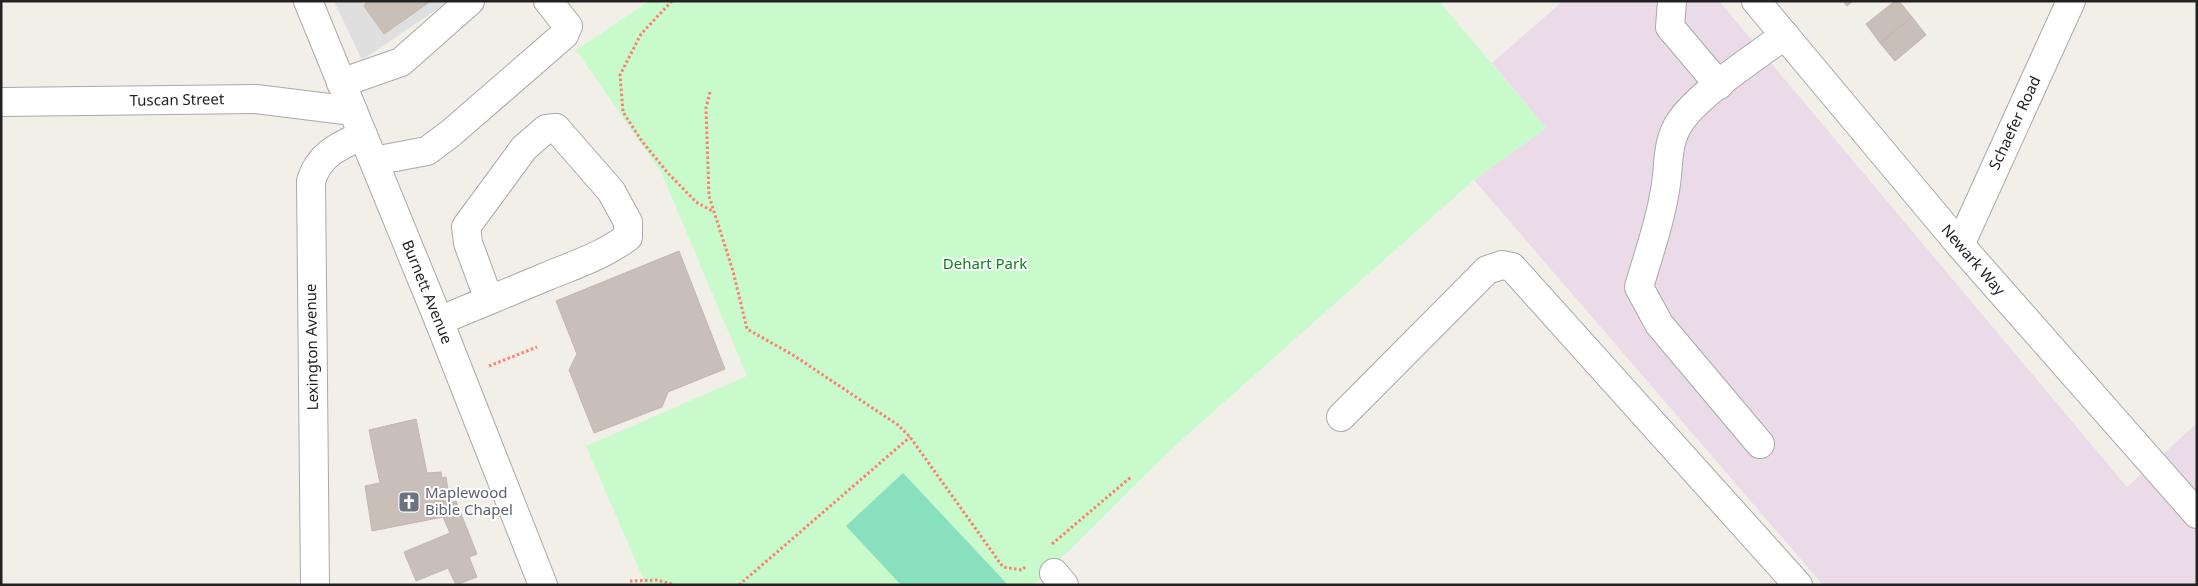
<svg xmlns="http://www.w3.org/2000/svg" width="2198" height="586" viewBox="0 0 2198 586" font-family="'Noto Sans',sans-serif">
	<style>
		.residential { fill: #e0dfdf }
		.industrial { fill: #ebdbe8 }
		.park { fill: #c8facc }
		.pitch { fill: #88e0be }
		.building { fill: #c7bfb8; stroke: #c4b6ab }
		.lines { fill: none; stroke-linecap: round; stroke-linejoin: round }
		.minor-casing { stroke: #a9a9a9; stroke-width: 30 }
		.path { stroke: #fa8072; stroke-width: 3; stroke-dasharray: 2.5 2.5; stroke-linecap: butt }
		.minor { stroke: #fff; stroke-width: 28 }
		.labels { text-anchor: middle; stroke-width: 4; stroke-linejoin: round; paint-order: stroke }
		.street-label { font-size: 15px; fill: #222; stroke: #fff }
		.park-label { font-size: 15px; fill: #0c8416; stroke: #fff }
		.worship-label { font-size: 15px; fill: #5b616d; stroke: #fff; text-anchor: start }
	</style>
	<rect width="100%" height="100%" fill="#f2efe9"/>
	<!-- residential -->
	<polygon class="residential" points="334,1 449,1 362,60"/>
	<!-- industrial -->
	<polygon class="industrial" points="1563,1 1719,1 2127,487 2197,423 2197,585 1823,585 1474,180 1546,128 1492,63"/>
	<!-- park -->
	<polygon class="park" points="649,1 1439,1 1546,128 1474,180 1178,443 1034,585 646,585 586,446 747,376 662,174 576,50"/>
	<!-- pitch -->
	<polygon class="pitch" points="903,473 1008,585 901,585 846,526"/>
	<!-- building -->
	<g class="building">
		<polygon points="367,1 431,1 384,34 364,6"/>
		<polygon points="1843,1 1853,1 1847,6"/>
		<polygon points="1895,1 1899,1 1912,17 1880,43 1866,24"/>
		<polygon points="1912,17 1926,35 1895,61 1880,43"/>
		<polygon points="679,251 725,369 668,392 662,407 594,433 569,370 577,354 556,301"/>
		<polygon points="416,419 427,473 441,472 442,478 446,477 450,503 456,501 477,554 469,557 477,577 456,585 448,568 416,581 404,552 450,533 443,517 372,531 365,486 380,483 369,430"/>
	</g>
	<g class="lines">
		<!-- minor casing -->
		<g class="minor-casing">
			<g id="minor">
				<polyline points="308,1 439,321 543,585"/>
				<polyline points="1672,1 1670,27 1719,85"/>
				<polyline points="1756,1 1960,245 2197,514"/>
				<polyline points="341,83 401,62 470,1"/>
				<polyline points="1,102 256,99 353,111"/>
				<polyline points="374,161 427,151 451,133 564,35 568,26 548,1"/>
				<polyline points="1960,245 2071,1"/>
				<path d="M439,321C474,306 510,292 545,277C574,265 603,256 628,237V222L611,191L556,128L546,129L524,148L466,227L468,243L489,300"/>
				<polyline points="1341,417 1487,270 1502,265 1512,267 1798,585"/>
				<path d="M1760,444L1659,324L1639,287C1649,253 1661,219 1666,184C1669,163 1667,141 1680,122C1698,94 1757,56 1785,35"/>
				<polyline points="1054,573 1064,585"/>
				<path d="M315,585L311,181C319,154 339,146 363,135"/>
			</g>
		</g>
		<!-- path -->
		<g class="path">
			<polyline points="672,1 641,34 620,75 623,112 641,140 667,172 696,202 714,212"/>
			<polyline points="710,92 706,108 709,196 733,271 747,329 793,355 898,425 910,437 1003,567 1022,570 1025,567"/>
			<polyline points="489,366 537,347"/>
			<polyline points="1052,544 1131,477"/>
			<polyline points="630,581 657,580 675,585"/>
			<polyline points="739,585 910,437"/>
		</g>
		<!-- minor -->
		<use href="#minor" class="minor"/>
	</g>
	<!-- icons -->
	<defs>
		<g id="church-square" transform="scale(1.125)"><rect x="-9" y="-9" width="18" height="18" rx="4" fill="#6b7280" stroke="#fff"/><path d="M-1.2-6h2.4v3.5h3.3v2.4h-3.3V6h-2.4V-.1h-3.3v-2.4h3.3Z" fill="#fff"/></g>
	</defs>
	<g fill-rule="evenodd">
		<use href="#church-square" x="409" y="502"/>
	</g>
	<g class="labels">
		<!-- street labels -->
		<g class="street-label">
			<text transform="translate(177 100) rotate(-1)" y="5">Tuscan Street</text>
			<text transform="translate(2015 123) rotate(-65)" y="5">Schaefer Road</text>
			<text transform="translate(1973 260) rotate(49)" y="5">Newark Way</text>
			<text transform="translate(427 292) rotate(68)" y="5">Burnett Avenue</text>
			<text transform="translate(312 347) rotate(-91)" y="5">Lexington Avenue</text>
		</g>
		<!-- park labels -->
		<g class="park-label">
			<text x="985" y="269">Dehart Park</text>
		</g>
		<!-- worship labels -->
		<g class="worship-label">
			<text x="425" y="498">Maplewood<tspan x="425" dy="17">Bible Chapel</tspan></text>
		</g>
	</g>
	<!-- border -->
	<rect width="2198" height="586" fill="none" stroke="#222222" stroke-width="5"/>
</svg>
